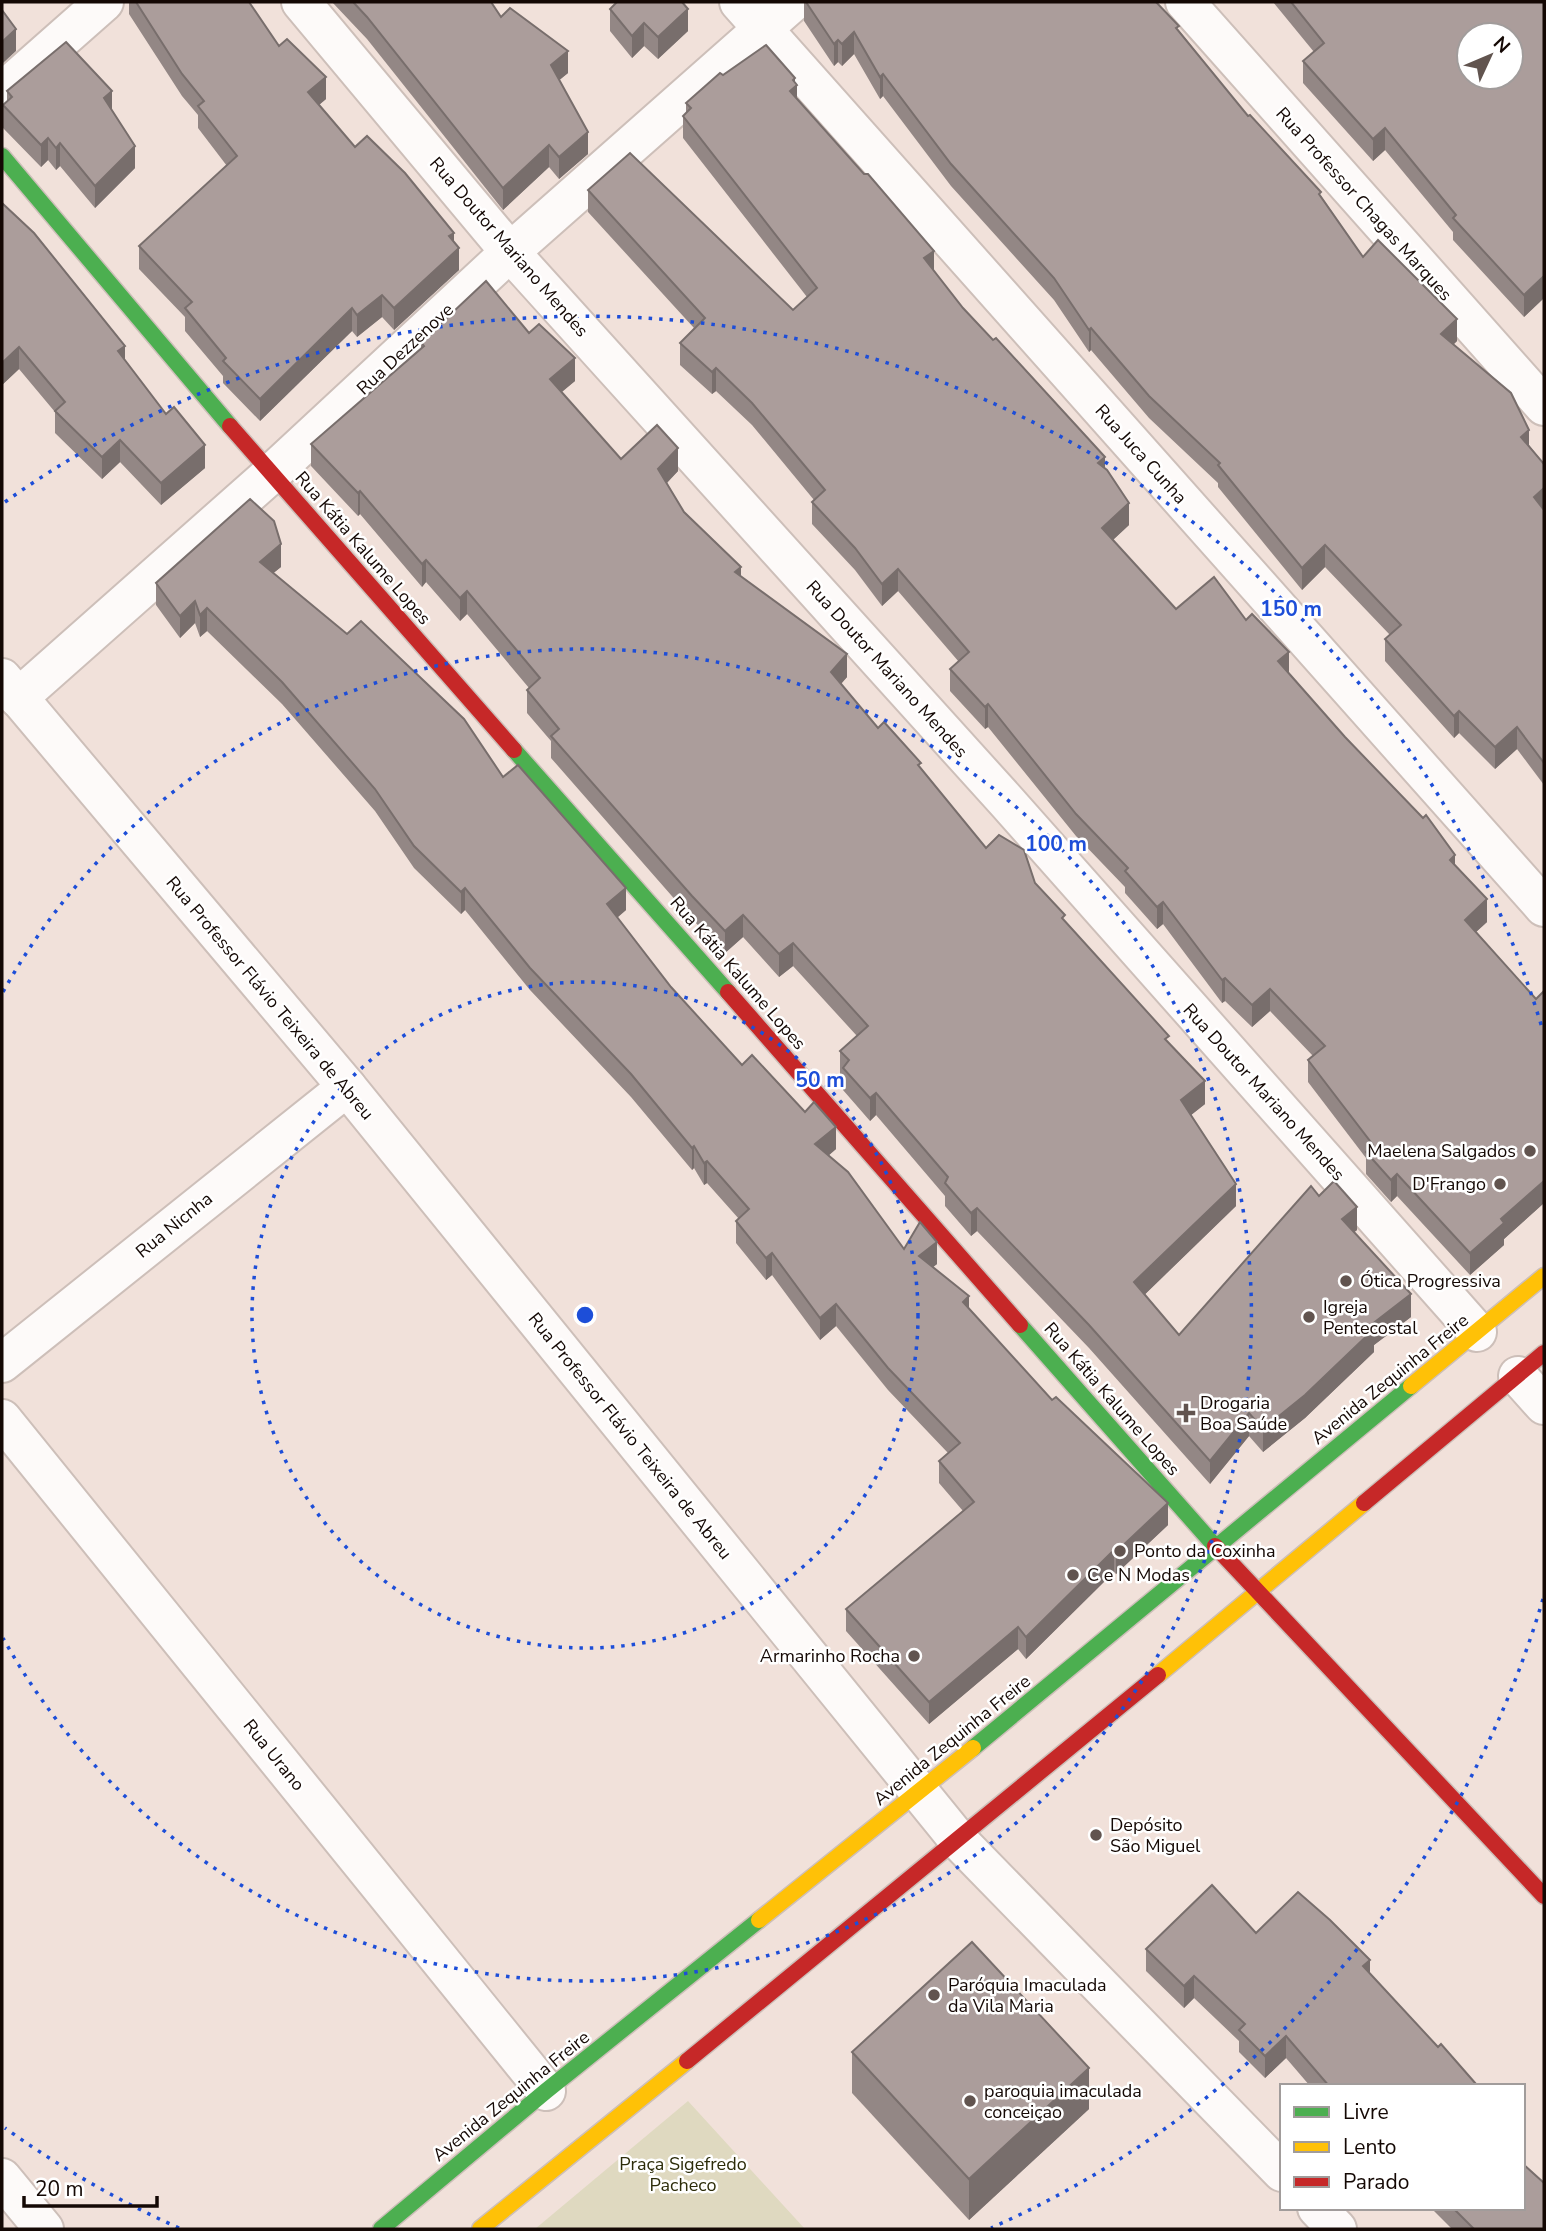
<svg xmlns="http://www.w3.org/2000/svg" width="1546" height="2231" viewBox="0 0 1546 2231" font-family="'Nunito Sans',sans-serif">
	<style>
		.green { fill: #dfd9c0 }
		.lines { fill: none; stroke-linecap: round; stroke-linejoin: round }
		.street-casing { stroke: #cdbfb9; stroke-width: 42 }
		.fast-casing { stroke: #cdbfb9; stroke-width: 19 }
		.slow-casing { stroke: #cdbfb9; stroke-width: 19 }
		.jam-casing { stroke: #cdbfb9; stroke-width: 19 }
		.street { stroke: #fdfaf9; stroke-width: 38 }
		.fast { stroke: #4caf50; stroke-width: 16 }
		.slow { stroke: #ffc107; stroke-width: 16 }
		.jam { stroke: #c62828; stroke-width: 16 }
		.wall { fill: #938785 }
		.shaded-wall { fill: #786e6c }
		.building { fill: #ab9d9b; stroke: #786e6c; stroke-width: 2; fill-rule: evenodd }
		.ring { fill: none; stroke: #1d4ed8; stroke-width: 3.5; stroke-dasharray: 3.5 7 }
		.poi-dot { fill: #61544f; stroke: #fff; stroke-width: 2.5 }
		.labels { text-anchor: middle; stroke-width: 5; stroke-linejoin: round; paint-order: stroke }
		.street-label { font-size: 18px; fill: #140804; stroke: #fff }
		.poi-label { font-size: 18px; fill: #140804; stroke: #fff; text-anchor: start }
		.park-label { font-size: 18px; fill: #2c2c09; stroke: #fff }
		.centre { fill: #1d4ed8; stroke: #fff; stroke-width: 3.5 }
		.ring-label { font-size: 21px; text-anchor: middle; font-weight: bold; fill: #1d4ed8; stroke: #fff; stroke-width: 5; stroke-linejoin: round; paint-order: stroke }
	</style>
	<rect width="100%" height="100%" fill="#f1e1da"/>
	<!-- green -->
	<polygon class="green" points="688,2101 805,2229 535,2229"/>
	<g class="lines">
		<!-- street casing -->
		<g class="street-casing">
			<g id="street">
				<polyline points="301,2 510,252 1007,802 1477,1332"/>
				<polyline points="739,2 1544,907"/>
				<polyline points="1185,2 1544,406"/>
				<polyline points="2,92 104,2"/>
				<polyline points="2,678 347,1087 959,1841 1282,2172"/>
				<polyline points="18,698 271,474 510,252 793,2"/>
				<polyline points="2,1363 347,1087"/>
				<polyline points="1518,1376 1544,1405"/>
				<polyline points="2,1419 546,2091"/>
				<polyline points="2,2178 44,2229"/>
				<polyline points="1317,2208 1337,2229"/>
			</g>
		</g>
		<!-- fast casing -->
		<g class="fast-casing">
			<g id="fast">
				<polyline points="2,156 230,426"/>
				<polyline points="514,750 728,992"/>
				<polyline points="1020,1325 1215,1546"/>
				<polyline points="973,1748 1411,1386"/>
				<polyline points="381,2229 546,2091 759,1920"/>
			</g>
		</g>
		<!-- slow casing -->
		<g class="slow-casing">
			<g id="slow">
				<polyline points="1411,1386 1544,1276"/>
				<polyline points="1158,1675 1364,1503"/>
				<polyline points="759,1920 973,1748"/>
				<polyline points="480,2229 687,2061"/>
			</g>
		</g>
		<!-- jam casing -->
		<g class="jam-casing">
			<g id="jam">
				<polyline points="230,426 514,750"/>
				<polyline points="728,992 1020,1325"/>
				<polyline points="1364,1503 1544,1353"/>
				<polyline points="1215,1546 1544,1896"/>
				<polyline points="687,2061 1158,1675"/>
			</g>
		</g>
		<!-- street -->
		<use href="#street" class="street"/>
		<!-- fast -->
		<use href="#fast" class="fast"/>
		<!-- slow -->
		<use href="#slow" class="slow"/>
		<!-- jam -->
		<use href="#jam" class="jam"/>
	</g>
	<!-- wall -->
	<g class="wall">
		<polygon points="129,2 249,2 279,46 326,99 319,105 355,147 454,242 459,270 394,330 382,317 357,337 352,331 260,421 223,383 223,376 185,331 185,317 139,269 139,246 227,166 198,128 198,115 182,96 129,14"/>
		<polygon points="332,2 491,2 501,17 568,73 559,80 588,154 559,179 549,167 503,210 367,39"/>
		<polygon points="617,2 684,2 688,31 658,59 644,46 632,58 610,31 610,9"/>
		<polygon points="804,2 1156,2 1248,116 1321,196 1363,257 1457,341 1453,345 1529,445 1544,464 1544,785 1517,749 1495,769 1459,733 1454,738 1385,661 1385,639 1390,635 1325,567 1302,590 1218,487 1218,483 1149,418 1091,350 1089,352 1054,300 951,186 883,96 880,99 854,54 842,66 838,62 834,66 804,21"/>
		<polygon points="1273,2 1544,2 1544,298 1524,317 1453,240 1453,232 1385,150 1373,161 1303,83 1303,61 1314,52"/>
		<polygon points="723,75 797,99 963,308 1105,468 1129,525 1113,540 1176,609 1246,620 1289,674 1455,865 1487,922 1476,932 1536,999 1544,991 1544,1203 1504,1239 1504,1245 1470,1275 1397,1196 1391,1202 1366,1174 1366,1158 1308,1082 1308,1060 1313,1056 1270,1011 1252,1027 1225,1001 1222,1003 1163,924 1157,929 1125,893 1125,887 1076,836 988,727 985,729 950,691 950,669 959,662 898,591 882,606 855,570 812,524 812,502 814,500 752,425 716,391 712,394 680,365 680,343 694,328 588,212 588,190 793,310 807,297 683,138 683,116 686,113 686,103"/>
		<polygon points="7,91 112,110 135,168 95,208 60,166 56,170 48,160 41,167 3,128 3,105 7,102"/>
		<polygon points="2,203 125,360 205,468 161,505 120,462 102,479 55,433 55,412 19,369 2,385"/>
		<polygon points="529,333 575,381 561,392 621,459 678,471 667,483 684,512 741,576 847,677 841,684 878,728 921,768 986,848 1035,883 1065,921 1169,1043 1205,1104 1191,1115 1236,1206 1144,1295 1179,1335 1319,1196 1357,1230 1354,1232 1411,1317 1374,1345 1374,1352 1305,1418 1263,1452 1249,1436 1210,1484 1089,1348 977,1231 971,1236 945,1206 945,1196 876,1115 870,1121 843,1090 843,1076 840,1074 840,1051 857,1036 793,966 779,977 743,937 725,953 692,919 551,758 551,741 527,713 527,690 529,688 467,614 460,621 426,582 422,587 360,514 358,516 311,466 311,444 421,349 421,342"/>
		<polygon points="281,567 273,573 503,777 626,910 617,918 671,987 742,1065 836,1149 828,1156 904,1249 937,1264 933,1267 969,1309 1168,1525 1116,1574 1114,1572 1026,1659 1018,1649 929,1724 846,1631 846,1609 963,1511 939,1483 939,1461 948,1453 888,1390 836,1326 820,1340 772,1275 766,1280 736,1243 736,1221 739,1219 707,1183 704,1185 694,1168 692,1170 631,1097 530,990 465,910 461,914 414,868 375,811 282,704 207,631 200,637 195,623 180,638 156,605 156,583"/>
		<polygon points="1146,1949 1370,1974 1438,2047 1476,2086 1310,2086 1286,2058 1265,2078 1239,2052 1239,2041 1194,1998 1184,2008 1146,1971"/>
		<polygon points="852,2052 1089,2109 969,2220 852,2093"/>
		<polygon points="1431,2208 1523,2208 1544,2229 1452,2229"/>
	</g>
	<!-- shaded-wall -->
	<g class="shaded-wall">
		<polygon points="688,9 688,31 658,59 658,37"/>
		<polygon points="644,23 644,46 632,58 632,36"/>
		<polygon points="16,29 16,51 2,64 2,42"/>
		<polygon points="854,32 854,54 842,66 842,44"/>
		<polygon points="838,40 838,62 834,66 834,44"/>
		<polygon points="568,51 568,73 551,87 551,65"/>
		<polygon points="883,74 883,96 880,99 880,77"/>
		<polygon points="326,77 326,99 308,114 308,92"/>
		<polygon points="795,78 795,86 797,85 797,107 790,91 793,80"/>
		<polygon points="112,91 112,113 104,98"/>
		<polygon points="1385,128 1385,150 1373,161 1373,139"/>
		<polygon points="588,132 588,154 559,179 559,157"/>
		<polygon points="48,138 48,160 41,167 41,145"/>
		<polygon points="60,143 60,166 56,170 56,148"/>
		<polygon points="549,145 549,167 503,210 503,188"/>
		<polygon points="135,146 135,168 95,208 95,186"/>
		<polygon points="454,233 454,252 459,248 459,270 394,330 394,308 449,236"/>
		<polygon points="934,251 934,273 924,258"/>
		<polygon points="1544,276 1544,298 1524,317 1524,295"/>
		<polygon points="382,295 382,317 357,337 357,315"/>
		<polygon points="352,308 352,331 260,421 260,399"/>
		<polygon points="1457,319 1457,341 1441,356 1441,334"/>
		<polygon points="1091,328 1091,350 1089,352 1089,330"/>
		<polygon points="125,346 125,368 118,351"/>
		<polygon points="19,347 19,369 2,385 2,363"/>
		<polygon points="575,358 575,381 550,402 550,379"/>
		<polygon points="716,368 716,391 712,394 712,372"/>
		<polygon points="1529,430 1529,452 1521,437"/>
		<polygon points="120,440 120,462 102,479 102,457"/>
		<polygon points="205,445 205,468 161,505 161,483"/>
		<polygon points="678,448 678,471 658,492 658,469"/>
		<polygon points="1105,457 1105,479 1098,463"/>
		<polygon points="1544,488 1544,510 1534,497"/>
		<polygon points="360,491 360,514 358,516 358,493"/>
		<polygon points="1129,503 1129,525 1102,550 1102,528"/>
		<polygon points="281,544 281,567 260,584 260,562"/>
		<polygon points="1325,545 1325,567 1302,590 1302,568"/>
		<polygon points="426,560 426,582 422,587 422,564"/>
		<polygon points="741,567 741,590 735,572"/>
		<polygon points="898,569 898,591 882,606 882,584"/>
		<polygon points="467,591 467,614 460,621 460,598"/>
		<polygon points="195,601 195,623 180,638 180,616"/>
		<polygon points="207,608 207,631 200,637 200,615"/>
		<polygon points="1289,652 1289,674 1278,661"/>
		<polygon points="847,654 847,677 831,695 831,672"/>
		<polygon points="988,704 988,727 985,729 985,707"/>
		<polygon points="1459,711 1459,733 1454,738 1454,716"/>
		<polygon points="1517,727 1517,749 1495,769 1495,747"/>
		<polygon points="1455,855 1455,877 1450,860"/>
		<polygon points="465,888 465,910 461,914 461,892"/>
		<polygon points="626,888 626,910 607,926 607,904"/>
		<polygon points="1487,899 1487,922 1465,942 1465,920"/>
		<polygon points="1163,902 1163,924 1157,929 1157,907"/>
		<polygon points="743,915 743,937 725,953 725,931"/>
		<polygon points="793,943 793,966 779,977 779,954"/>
		<polygon points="1225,978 1225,1001 1222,1003 1222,980"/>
		<polygon points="1270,989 1270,1011 1252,1027 1252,1005"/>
		<polygon points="1205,1081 1205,1104 1181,1123 1181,1100"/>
		<polygon points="876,1093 876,1115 870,1121 870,1098"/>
		<polygon points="836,1127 836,1149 815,1167 815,1144"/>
		<polygon points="694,1146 694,1168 692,1170 692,1148"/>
		<polygon points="707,1161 707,1183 704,1185 704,1163"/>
		<polygon points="1397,1174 1397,1196 1391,1202 1391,1180"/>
		<polygon points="1544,1181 1544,1203 1504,1239 1504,1245 1470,1275 1470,1253 1501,1219"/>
		<polygon points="1236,1184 1236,1206 1134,1305 1134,1282"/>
		<polygon points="1357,1207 1357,1230 1342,1242 1342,1219"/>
		<polygon points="977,1208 977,1231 971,1236 971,1213"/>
		<polygon points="937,1242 937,1264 919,1278 919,1256"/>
		<polygon points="772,1253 772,1275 766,1280 766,1258"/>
		<polygon points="1411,1294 1411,1317 1374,1345 1374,1352 1305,1418 1263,1452 1263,1429 1371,1325"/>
		<polygon points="969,1296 969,1318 963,1302"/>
		<polygon points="836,1304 836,1326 820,1340 820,1318"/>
		<polygon points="1249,1413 1249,1436 1210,1484 1210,1461"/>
		<polygon points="1168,1503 1168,1525 1116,1574 1116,1552"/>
		<polygon points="1114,1550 1114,1572 1026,1659 1026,1637"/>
		<polygon points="1018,1627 1018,1649 929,1724 929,1702"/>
		<polygon points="1370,1960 1370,1982 1363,1966"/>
		<polygon points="1194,1976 1194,1998 1184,2008 1184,1986"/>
		<polygon points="1286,2036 1286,2058 1265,2078 1265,2056"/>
		<polygon points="1089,2068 1089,2109 969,2220 969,2179"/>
	</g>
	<!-- building -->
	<g class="building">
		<polygon points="136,2 249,2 279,46 287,39 326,77 308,92 355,147 367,136 405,173 454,233 449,236 459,248 394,308 382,295 357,315 352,308 260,399 223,361 226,358 185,308 192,302 139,246 237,156 198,106 204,101 182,74"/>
		<polygon points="353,2 491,2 501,17 510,8 568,51 551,65 588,132 559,157 549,145 503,188 367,17"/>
		<polygon points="617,2 682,2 688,9 658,37 644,23 632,36 610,9"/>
		<polygon points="806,2 1156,2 1179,26 1176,28 1248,116 1250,115 1321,192 1319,194 1363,257 1378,240 1457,319 1441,334 1511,393 1529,430 1521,437 1544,464 1544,488 1534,497 1544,510 1544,763 1517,727 1495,747 1459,711 1454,716 1385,639 1401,625 1325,545 1302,568 1218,465 1220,463 1149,396 1091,328 1089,330 1054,278 951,164 883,74 880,77 854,32 842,44 838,40 834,44"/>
		<path d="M1291,2H1544V276L1524,295L1453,218L1456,215L1385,128L1373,139L1303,61L1324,43ZM1469,35H1511V77H1469Z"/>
		<polygon points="2,10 16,29 2,42"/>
		<polygon points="66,42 112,91 104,98 135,146 95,186 60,143 56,148 48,138 41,145 3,105 12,97 7,91"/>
		<polygon points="766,45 795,78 793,80 797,85 790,91 864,174 868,174 934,251 924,258 963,308 993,340 996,338 1105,457 1098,463 1107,470 1129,503 1102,528 1176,609 1214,577 1246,620 1252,614 1289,652 1278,661 1345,737 1423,818 1426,815 1455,855 1450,860 1487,899 1465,920 1536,999 1544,991 1544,1181 1501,1219 1504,1223 1470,1253 1397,1174 1391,1180 1366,1152 1373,1145 1308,1060 1325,1046 1270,989 1252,1005 1225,978 1222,980 1163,902 1157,907 1125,871 1128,868 1076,814 988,704 985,707 950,669 969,652 898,569 882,584 855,548 812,502 825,490 752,403 716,368 712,372 680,343 705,318 588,190 630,153 793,310 817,288 683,116 691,108 686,103 720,73 723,75"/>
		<polygon points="2,203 34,233 125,346 118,351 166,414 174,407 205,445 161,483 120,440 102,457 55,411 65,402 19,347 2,363"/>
		<polygon points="486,281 529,333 539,324 575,358 550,379 621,459 657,425 678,448 658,469 684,512 741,567 735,572 847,654 831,672 878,728 884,722 921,763 918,765 986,848 999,835 1024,850 1035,883 1065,915 1062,918 1169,1036 1165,1039 1205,1081 1181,1100 1236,1184 1134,1282 1179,1335 1311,1186 1319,1196 1334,1181 1357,1207 1342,1219 1411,1294 1371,1325 1374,1329 1305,1395 1263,1429 1249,1413 1210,1461 1089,1325 977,1208 971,1213 945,1183 948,1177 876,1093 870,1098 843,1068 849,1060 840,1051 868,1026 793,943 779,954 743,915 725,931 692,896 551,736 559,729 527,690 540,678 467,591 460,598 426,560 422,564 360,491 358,493 311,444 424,346 421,342"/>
		<polygon points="250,499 274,521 281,544 260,562 347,634 361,621 464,719 503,777 518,765 626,888 607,904 671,987 742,1065 752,1055 805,1112 814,1102 836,1127 815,1144 848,1172 904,1249 920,1222 937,1242 919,1256 969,1296 963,1302 1052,1400 1056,1397 1168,1503 1116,1552 1114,1550 1026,1637 1018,1627 929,1702 846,1609 974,1502 939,1461 960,1443 888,1368 836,1304 820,1318 772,1253 766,1258 736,1221 749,1209 707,1161 704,1163 694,1146 692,1148 631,1074 530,968 465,888 461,892 414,846 375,789 282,682 207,608 200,615 195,601 180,616 156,583"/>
		<polygon points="1212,1885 1256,1933 1298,1892 1330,1920 1370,1960 1363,1966 1438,2047 1441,2044 1476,2084 1475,2086 1329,2086 1286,2036 1265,2056 1239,2030 1245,2024 1194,1976 1184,1986 1146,1949"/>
		<polygon points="972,1942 1089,2068 969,2179 852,2052"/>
		<polygon points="1523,2164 1544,2183 1544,2229 1474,2229 1453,2208 1523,2208"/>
	</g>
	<!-- distance rings -->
	<g class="ring">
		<circle cx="585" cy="1315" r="333"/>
		<path d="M3 992A666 666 0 1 1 3 1638"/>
		<path d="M1543 1599A999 999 0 0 1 991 2228M179 2228A999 999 0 0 1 5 2128M5 502A999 999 0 0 1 1543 1031"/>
	</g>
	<!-- markers -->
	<g class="poi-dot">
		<circle cx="1530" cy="1151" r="7"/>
		<circle cx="1500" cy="1184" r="7"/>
		<circle cx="1346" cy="1281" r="7"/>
		<circle cx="1309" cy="1317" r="7"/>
		<path d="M1182.5 1402.5h7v7h7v7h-7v7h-7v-7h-7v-7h7z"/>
		<circle cx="1120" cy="1551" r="7"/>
		<circle cx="1073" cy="1575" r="7"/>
		<circle cx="914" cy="1656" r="7"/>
		<circle cx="1096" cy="1835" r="7"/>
		<circle cx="934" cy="1995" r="7"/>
		<circle cx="970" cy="2101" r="7"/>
	</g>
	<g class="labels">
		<!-- street labels -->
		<g class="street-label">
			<text transform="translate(1364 204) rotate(48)" y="6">Rua Professor Chagas Marques</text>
			<text transform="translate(509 247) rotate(49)" y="6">Rua Doutor Mariano Mendes</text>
			<text transform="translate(405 349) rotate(-43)" y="6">Rua Dezzenove</text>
			<text transform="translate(1141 454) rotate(48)" y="6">Rua Juca Cunha</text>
			<text transform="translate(363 548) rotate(49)" y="6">Rua Kátia Kalume Lopes</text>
			<text transform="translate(887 669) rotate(48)" y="6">Rua Doutor Mariano Mendes</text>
			<text transform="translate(738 973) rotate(49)" y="6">Rua Kátia Kalume Lopes</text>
			<text transform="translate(270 998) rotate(50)" y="6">Rua Professor Flávio Teixeira de Abreu</text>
			<text transform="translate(1264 1092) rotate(48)" y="6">Rua Doutor Mariano Mendes</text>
			<text transform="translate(174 1225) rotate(-39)" y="6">Rua Nicnha</text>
			<text transform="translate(1390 1379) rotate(-39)" y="6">Avenida Zequinha Freire</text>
			<text transform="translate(1112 1399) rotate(49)" y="6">Rua Kátia Kalume Lopes</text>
			<text transform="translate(630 1436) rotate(51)" y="6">Rua Professor Flávio Teixeira de Abreu</text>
			<text transform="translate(952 1740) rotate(-39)" y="6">Avenida Zequinha Freire</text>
			<text transform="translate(274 1755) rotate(51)" y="6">Rua Urano</text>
			<text transform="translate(511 2096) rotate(-39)" y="6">Avenida Zequinha Freire</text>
		</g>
		<!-- poi labels -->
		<g class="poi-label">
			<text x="1516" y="1157" text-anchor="end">Maelena Salgados</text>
			<text x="1486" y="1190" text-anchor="end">D'Frango</text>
			<text x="1360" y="1287">Ótica Progressiva</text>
			<text x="1323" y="1313">Igreja<tspan x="1323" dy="21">Pentecostal</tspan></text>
			<text x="1200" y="1409">Drogaria<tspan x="1200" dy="21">Boa Saúde</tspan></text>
			<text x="1134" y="1557">Ponto da Coxinha</text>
			<text x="1087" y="1581">C e N Modas</text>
			<text x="900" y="1662" text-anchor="end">Armarinho Rocha</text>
			<text x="1110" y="1831">Depósito<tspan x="1110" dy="21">São Miguel</tspan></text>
			<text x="948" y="1991">Paróquia Imaculada<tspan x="948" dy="21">da Vila Maria</tspan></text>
			<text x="984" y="2097">paroquia imaculada<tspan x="984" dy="21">conceiçao</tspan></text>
		</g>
		<!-- park labels -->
		<g class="park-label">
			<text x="683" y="2170">Praça Sigefredo<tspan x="683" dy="21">Pacheco</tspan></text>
		</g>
	</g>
	<circle cx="585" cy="1315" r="10" class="centre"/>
	<g class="ring-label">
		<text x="1291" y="616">150 m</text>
		<text x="1056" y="851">100 m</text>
		<text x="820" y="1087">50 m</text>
	</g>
	<!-- border -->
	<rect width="1546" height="2231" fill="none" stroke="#140804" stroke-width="7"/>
	<!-- legend -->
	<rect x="1280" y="2084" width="245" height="126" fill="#ffffff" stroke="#a19c9b" stroke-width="2"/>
	<rect x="1294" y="2107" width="35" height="10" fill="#4caf50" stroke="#a19c9b" stroke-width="2"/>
	<text x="1343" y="2119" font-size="21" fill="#140804">Livre</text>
	<rect x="1294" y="2142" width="35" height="10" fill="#ffc107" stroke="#a19c9b" stroke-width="2"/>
	<text x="1343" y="2154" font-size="21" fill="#140804">Lento</text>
	<rect x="1294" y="2177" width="35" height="10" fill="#c62828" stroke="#a19c9b" stroke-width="2"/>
	<text x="1343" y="2189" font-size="21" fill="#140804">Parado</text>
	<!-- north arrow -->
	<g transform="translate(1490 56) rotate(46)"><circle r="33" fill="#ffffff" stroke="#a19c9b" stroke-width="2"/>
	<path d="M0-5L12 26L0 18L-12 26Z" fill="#61544f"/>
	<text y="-10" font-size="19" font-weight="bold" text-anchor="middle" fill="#140804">N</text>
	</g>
	<!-- scale -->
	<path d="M24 2196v10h133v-10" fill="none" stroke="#140804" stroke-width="3.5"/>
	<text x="35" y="2196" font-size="21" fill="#140804" stroke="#ffffff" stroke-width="5" paint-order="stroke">20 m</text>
</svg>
